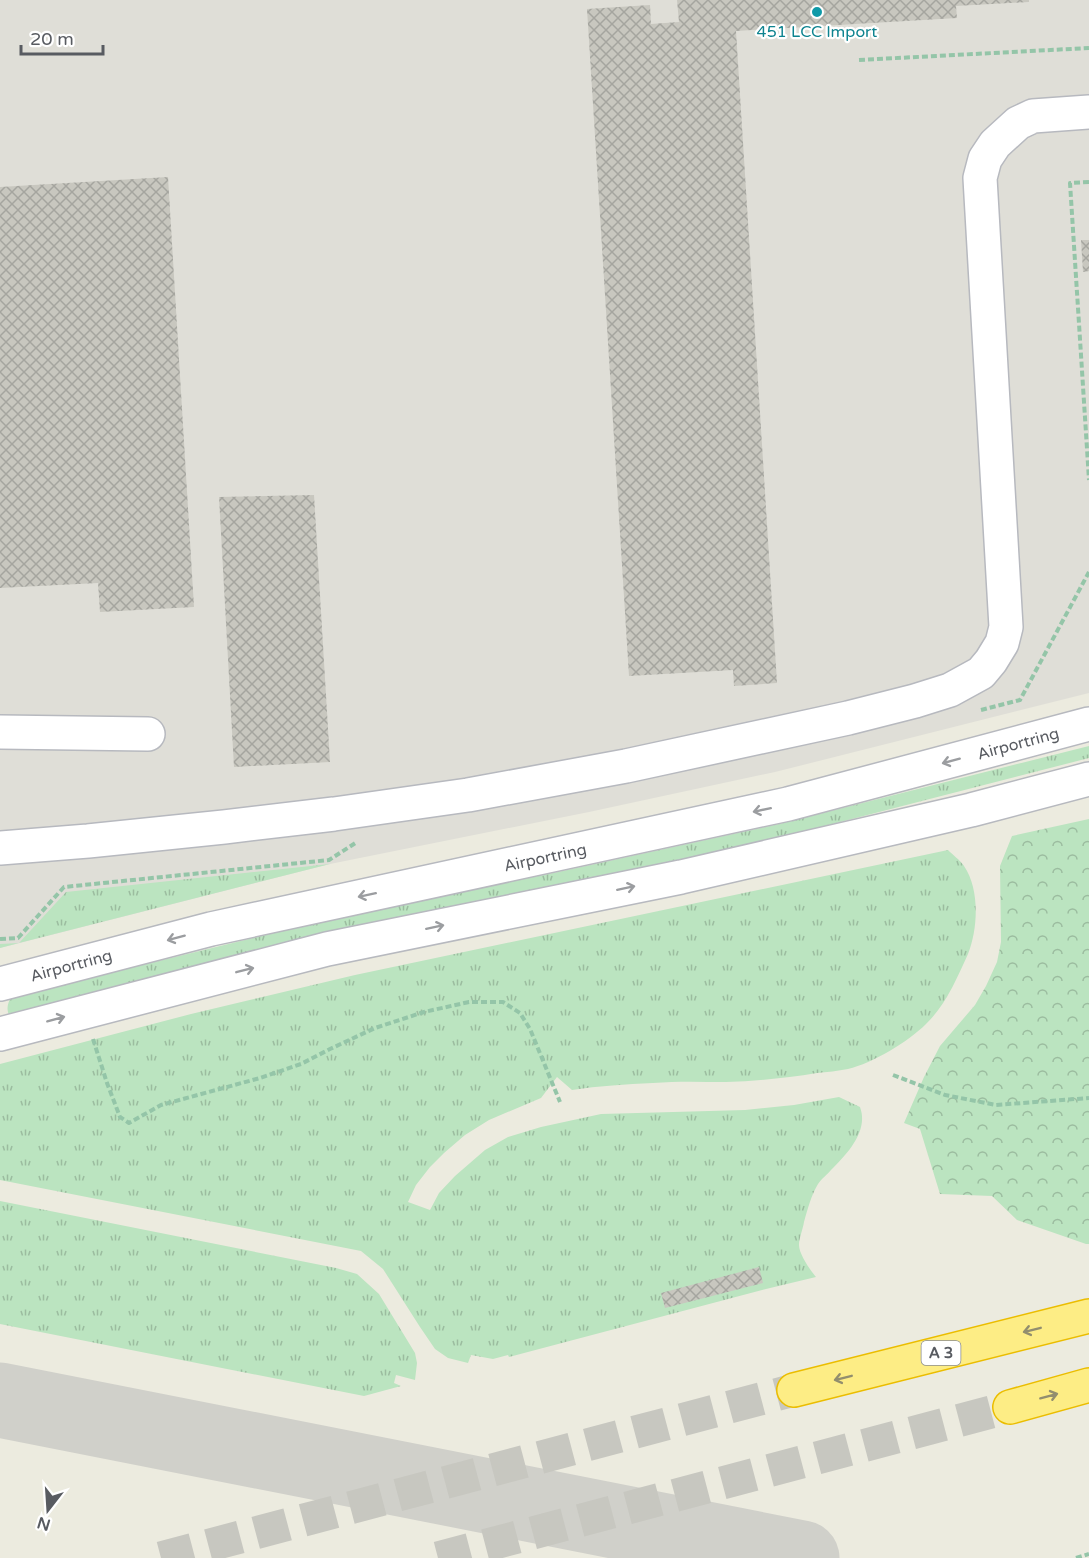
<svg xmlns="http://www.w3.org/2000/svg" width="1089" height="1558" viewBox="0 0 1089 1558" font-family="'Varela Round',sans-serif">
	<style>
		.industrial { fill: #dfded7 }
		.grass { fill: url(#grass-tufts) }
		.forest { fill: url(#forest-crowns) }
		.lines { fill: none; stroke-linecap: round; stroke-linejoin: round }
		.taxiway { stroke: #d0d0ca; stroke-width: 75 }
		.building { fill: url(#building-cross-hatch) }
		.highway-tunnel { stroke: #c7c7c0; stroke-width: 33; stroke-dasharray: 33 16; stroke-linecap: butt }
		.minor-casing { stroke: #b7b9bf; stroke-width: 36 }
		.highway-casing { stroke: #ebbd00; stroke-width: 36 }
		.path { stroke: #94c5a8; stroke-width: 4; stroke-dasharray: 6 3; stroke-linecap: butt }
		.minor { stroke: #fff; stroke-width: 33 }
		.highway { stroke: #fded85; stroke-width: 33 }
		.oneway { stroke: #9b9da0 }
		.oneway2 { stroke: #928e6e }
		.culture-dot { fill: #0f9aa8; stroke: #fff; stroke-width: 2 }
		.labels { text-anchor: middle; stroke-width: 4.5; stroke-linejoin: round; paint-order: stroke }
		.shield { fill: #fff; stroke: #8a8c90; stroke-width: 1.5 }
		.shield-label { font-size: 15px; font-weight: bold; fill: #585b61 }
		.culture-label { font-size: 16px; fill: #0d838f; stroke: #fff }
		.street-label { font-size: 16px; fill: #585b61; stroke: #fff }
	</style>
	<defs>
		<pattern id="grass-tufts" width="24" height="20" patternUnits="userSpaceOnUse" patternTransform="scale(1.5)"><rect width="24" height="20" fill="#bbe4c0"/><path d="M3 7l-1-3M5 7V3M7 7l1-3M15 17l-1-3M17 17v-4M19 17l1-3" fill="none" stroke="#9bbc9f"/></pattern>
		<pattern id="forest-crowns" width="20" height="18" patternUnits="userSpaceOnUse" patternTransform="scale(1.5)"><rect width="20" height="18" fill="#bbe4c0"/><path d="M2 6a3 3 0 1 1 6 0M12 15a3 3 0 1 1 6 0" fill="none" stroke="#9bbc9f"/></pattern>
		<pattern id="building-cross-hatch" width="8" height="8" patternUnits="userSpaceOnUse" patternTransform="scale(1.5)"><rect width="8" height="8" fill="#c8c7bf"/><path d="M0 0l8 8M0 8l8-8" fill="none" stroke="#a5a59f"/></pattern>
	</defs>
	<rect width="100%" height="100%" fill="#ecebdf"/>
	<!-- industrial -->
	<polygon class="industrial" points="0,0 1089,0 1089,693 775,772 589,812 330,864 0,948"/>
	<!-- grass -->
	<g class="grass">
		<path d="M1089,746V758L782,837L9,1015C6,1008 8,1003 11,997L363,911L558,872L779,824Z"/>
		<path d="M948,850C953,855 960,860 964,866C980,889 978,929 968,954C957,978 946,1005 926,1024C908,1042 873,1063 848,1069C838,1071 827,1072 817,1073C787,1078 757,1081 726,1082C702,1082 678,1081 653,1083C626,1084 599,1086 572,1090L557,1077L541,1098L489,1120L465,1135L444,1153L430,1167L416,1185L408,1202L430,1210L439,1193L455,1176L485,1150L508,1137L541,1127L601,1114L745,1110L794,1105L839,1097L860,1107C869,1131 847,1154 831,1170C827,1175 822,1178 818,1184C811,1196 808,1208 804,1222C803,1229 799,1238 799,1245C799,1254 810,1270 816,1277L766,1289L509,1357L508,1355L493,1359L471,1355L468,1363L448,1358L435,1349L420,1327L383,1269L361,1251L0,1180V1064L191,1014L355,975Z"/>
		<polygon points="330,864 19,943 0,948 0,944 19,943 66,892"/>
		<polygon points="0,1201 336,1268 357,1274 379,1294 415,1353 417,1363 415,1380 396,1375 394,1383 401,1386 364,1396 0,1324"/>
	</g>
	<!-- forest -->
	<polygon class="forest" points="1089,819 1089,1244 1086,1244 1017,1220 992,1196 940,1194 920,1129 904,1123 924,1077 940,1046 975,1005 986,986 997,962 1001,942 1000,866 1012,836"/>
	<g class="lines">
		<!-- taxiway -->
		<polyline class="taxiway" points="0,1400 802,1558"/>
	</g>
	<!-- building -->
	<g class="building">
		<polygon points="677,0 1029,0 1029,2 956,6 957,18 736,31 777,683 734,686 733,670 629,676 587,9 650,5 651,24 679,22"/>
		<polygon points="168,177 194,607 100,612 98,583 0,588 0,187"/>
		<polygon points="1081,240 1089,240 1089,271 1083,272"/>
		<polygon points="314,495 330,762 234,767 219,497"/>
		<polygon points="759,1267 763,1283 665,1308 661,1293"/>
	</g>
	<g class="lines">
		<!-- highway-tunnel -->
		<g class="highway-tunnel">
			<polyline points="161,1558 794,1390"/>
			<polyline points="438,1558 1010,1407"/>
		</g>
		<!-- minor casing -->
		<g class="minor-casing">
			<g id="minor">
				<polyline points="0,732 148,734"/>
				<polyline points="0,848 88,841 224,827 334,814 468,795 626,766 848,718 915,701 950,690 981,673 991,661 1002,643 1006,627 980,178 985,159 995,144 1018,123 1033,116 1089,112"/>
				<polyline points="0,984 211,929 788,804 1089,724"/>
				<polyline points="0,1034 327,949 681,877 971,810 1089,779"/>
			</g>
		</g>
		<!-- highway casing -->
		<g class="highway-casing">
			<g id="highway">
				<polyline points="794,1390 1089,1316"/>
				<polyline points="1010,1407 1089,1385"/>
			</g>
		</g>
		<!-- path -->
		<g class="path">
			<polyline points="859,60 1089,48"/>
			<polyline points="1089,182 1070,183 1089,480"/>
			<polyline points="981,710 1020,700 1089,572"/>
			<polyline points="0,939 18,938 64,887 329,860 357,842"/>
			<polyline points="93,1039 107,1083 120,1117 129,1123 161,1105 260,1078 301,1064 330,1049 375,1028 424,1012 469,1002 503,1002 520,1013 530,1029 560,1102"/>
			<polyline points="893,1075 945,1095 996,1105 1089,1098"/>
			<polyline points="1076,1558 1089,1554"/>
		</g>
		<!-- minor -->
		<use href="#minor" class="minor"/>
		<!-- highway -->
		<use href="#highway" class="highway"/>
	</g>
	<!-- one-way arrows -->
	<defs><path id="oneway-shaft" d="M-6 0H5M1.5-3L5.5 0L1.5 3" fill="none" stroke-width="1.6" stroke-linecap="round" stroke-linejoin="round" transform="scale(1.5)"/></defs>
	<g class="oneway">
		<use href="#oneway-shaft" transform="translate(951 761) rotate(165)"/>
		<use href="#oneway-shaft" transform="translate(762 810) rotate(168)"/>
		<use href="#oneway-shaft" transform="translate(626 888) rotate(-12)"/>
		<use href="#oneway-shaft" transform="translate(367 895) rotate(168)"/>
		<use href="#oneway-shaft" transform="translate(435 927) rotate(-12)"/>
		<use href="#oneway-shaft" transform="translate(176 938) rotate(165)"/>
		<use href="#oneway-shaft" transform="translate(245 970) rotate(-14)"/>
		<use href="#oneway-shaft" transform="translate(56 1019) rotate(-15)"/>
	</g>
	<g class="oneway2">
		<use href="#oneway-shaft" transform="translate(1032 1330) rotate(166)"/>
		<use href="#oneway-shaft" transform="translate(843 1378) rotate(166)"/>
		<use href="#oneway-shaft" transform="translate(1049 1396) rotate(-15)"/>
	</g>
	<!-- markers -->
	<circle class="culture-dot" cx="817" cy="12" r="6"/>
	<g class="labels">
		<!-- shield labels -->
		<rect class="shield" x="921.5" y="1341" width="39" height="24" rx="4.5"/>
		<g class="shield-label">
			<text x="941" y="1358">A 3</text>
		</g>
		<!-- culture labels -->
		<g class="culture-label">
			<text x="817" y="37">451 LCC Import</text>
		</g>
		<!-- street labels -->
		<g class="street-label">
			<text transform="translate(1018 743) rotate(-15)" y="6">Airportring</text>
			<text transform="translate(545 857) rotate(-12)" y="6">Airportring</text>
			<text transform="translate(71 965) rotate(-15)" y="6">Airportring</text>
		</g>
	</g>
	<!-- north arrow -->
	<g transform="translate(48 1510) rotate(197)" stroke="#ffffff" stroke-width="4.5" paint-order="stroke">
	<path d="M0-4.5L10 22L0 15L-10 22Z" fill="#585b61"/>
	<text y="-9" font-size="16" font-weight="bold" text-anchor="middle" fill="#585b61">N</text>
	</g>
	<!-- scale -->
	<path d="M21 45v9h82v-9" fill="none" stroke="#585b61" stroke-width="3"/>
	<text x="30" y="45" font-size="18" fill="#585b61" stroke="#ffffff" stroke-width="4.5" paint-order="stroke">20 m</text>
</svg>
